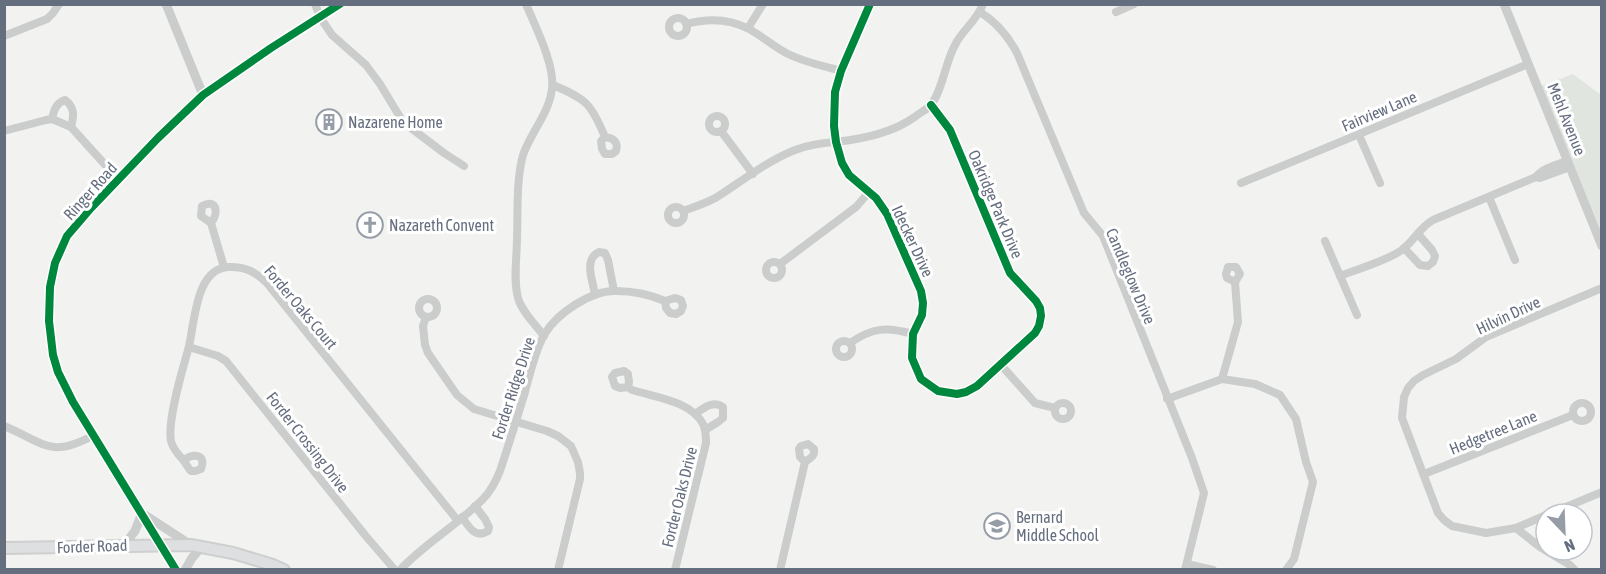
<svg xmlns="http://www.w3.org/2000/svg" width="1606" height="574" viewBox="0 0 1606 574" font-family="'Asap Condensed',sans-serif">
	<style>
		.green { fill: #e1e5df }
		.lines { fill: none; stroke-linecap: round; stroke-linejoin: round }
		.secondary-casing { stroke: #cecfcf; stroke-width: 14 }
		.minor { stroke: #cbcccc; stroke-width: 8 }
		.tertiary { stroke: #cbcccc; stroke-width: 9 }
		.secondary { stroke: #dedfe0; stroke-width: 10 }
		.cycleway-casing { stroke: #fff; stroke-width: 11 }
		.cycleway { stroke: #00873e; stroke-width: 8 }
		.labels { text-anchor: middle; stroke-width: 6; stroke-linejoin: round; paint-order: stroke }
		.street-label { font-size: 16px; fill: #656e7f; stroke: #fff }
		.poi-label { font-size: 16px; fill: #656e7f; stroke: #fff; text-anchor: start }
	</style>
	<rect width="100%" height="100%" fill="#f2f3f1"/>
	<!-- green -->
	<polygon class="green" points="1573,74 1601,95 1602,227 1600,228 1541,86"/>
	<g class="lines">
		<!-- secondary casing -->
		<g class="secondary-casing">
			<polyline id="secondary" points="4,548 191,545 233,553 273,565 284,570"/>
		</g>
		<!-- minor -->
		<g class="minor">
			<polyline points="315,4 320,17 332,35 366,65 380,84 403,122 444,153 464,166"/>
			<path d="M526,4C535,26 555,65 552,88C550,112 531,132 523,155C516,181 518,211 517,238C517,257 513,279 518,298C522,312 535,324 544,336"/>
			<polyline points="870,4 841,71 835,92 834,126 836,142 842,163 849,175 876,198 887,214 921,291 923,303 922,315 913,334 912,358 921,379 938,391 957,394 966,392 977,386 1035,333 1039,326 1041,316 1040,308 1036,301 1010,273 950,130 931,105"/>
			<path d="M980,12C996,22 1008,36 1017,53L1084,213L1103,236L1192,458L1204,493L1185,570"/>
			<polyline points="1116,12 1134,4"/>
			<circle cx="678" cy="27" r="9"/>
			<path d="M686,24C708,18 728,18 749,29C762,36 774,47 788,54C805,62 823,66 841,71"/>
			<polyline points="748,28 763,4"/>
			<polyline points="4,36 47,19 53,13 59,4"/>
			<path d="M553,85C586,99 591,103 605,137L601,141L602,149L605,154H612L616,151C619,142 613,138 605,137"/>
			<circle cx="717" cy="124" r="8"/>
			<path d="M52,119C54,110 56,103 65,100C75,107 74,116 71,127"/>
			<polyline points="4,131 46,120 52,119 71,127 118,179"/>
			<polyline points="721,131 753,174"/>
			<polyline points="1359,135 1380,183"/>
			<polyline points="1536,177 1540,178 1570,167"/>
			<polyline points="1241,183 1528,64"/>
			<polyline points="1489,197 1515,260"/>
			<circle cx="676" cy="215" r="8"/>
			<path d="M683,211C694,207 707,203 717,197C742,181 767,161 795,150C808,145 821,143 835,142C864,139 893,133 916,116C921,112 928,109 931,105C943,89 945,63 955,45C962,30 977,21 983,4"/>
			<path d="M211,223L201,216L202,206C217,198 219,213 211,223L224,267"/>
			<polyline points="1325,241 1357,315"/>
			<polyline points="1404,248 1420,265 1428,266 1433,262 1435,256 1432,250 1418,234"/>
			<circle cx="774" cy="270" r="8"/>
			<polyline points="780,264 856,207 869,192"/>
			<path d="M1340,276C1360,268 1384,262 1402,250C1414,241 1420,227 1433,220L1536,177C1543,168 1556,165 1567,161"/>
			<path d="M595,295C593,280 583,260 599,252L605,253L608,260L614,291"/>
			<circle cx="428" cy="308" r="9"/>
			<polyline points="426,317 423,326 425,345 428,353 457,395 474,409 547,431 558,436 571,446 578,462 580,473 580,479 558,570"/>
			<circle cx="844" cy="349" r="8"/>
			<path d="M850,343C873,327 887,327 913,334"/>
			<polyline points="189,347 218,356 226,361 365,535 395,570"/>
			<polyline points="1001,365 1035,403 1055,408"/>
			<polyline points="1222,379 1238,322 1235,282 1240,274 1236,267 1228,267 1226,274 1227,278 1235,282"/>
			<path d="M628,387L629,382L628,374L624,371L615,373L612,377L615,386L620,388L628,387L632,390C655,397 691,401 703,424C706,430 706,437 706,443L675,570"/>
			<polyline points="1167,399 1222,379 1255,384 1280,395 1296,419 1306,462 1313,482 1294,559 1286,570"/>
			<circle cx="1063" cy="411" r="8"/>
			<circle cx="1582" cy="412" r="9"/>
			<path d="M695,414C704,408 713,400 723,407V418L718,422L705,430"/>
			<path d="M4,426C45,443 50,459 94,435"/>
			<path d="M184,460C193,453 207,454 201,469L195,471H191C187,467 186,463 183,460C178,453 173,450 171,441C167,421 182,371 188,350C195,326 194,267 230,267C247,267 255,272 267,283L458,521"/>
			<polyline points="1424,474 1573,415"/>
			<polyline points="1549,514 1602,492"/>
			<polyline points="1546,515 1516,528 1486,533 1452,526 1444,520 1438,513 1402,418 1404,397 1408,388 1414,381 1423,375 1456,359 1486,337 1602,288"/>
			<path d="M462,517C469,527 475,539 488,531L489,527L485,519L475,506"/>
			<polyline points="1516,528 1540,547 1570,565 1575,570"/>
			<polyline points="1187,564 1213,570"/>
			<path d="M400,570C425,543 458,525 483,499C491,491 496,481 500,471C509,444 517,418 525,392C530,373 535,352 544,335C556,314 591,290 616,291C632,291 651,295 665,301L675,298L681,300L683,306L681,311L676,314L670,313L666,308L665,301"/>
			<path d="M780,570L805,462C810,458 815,457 814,449L808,444L801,446L799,449L800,457L805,462"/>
		</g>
		<!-- tertiary -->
		<g class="tertiary">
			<polyline points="166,4 203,95"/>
			<polyline points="1504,4 1602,246"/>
			<polyline points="145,515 191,545"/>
			<polyline points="124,545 135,531 142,513"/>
			<polyline points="176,570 73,402 58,372 53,355 49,321 50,287 55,263 67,236 91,208 158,138 203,95 271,48 340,4"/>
			<polyline points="185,570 192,558 202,546"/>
		</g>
		<!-- secondary -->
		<use href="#secondary" class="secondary"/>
		<!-- cycleway casing -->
		<g class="cycleway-casing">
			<g id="cycleway">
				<polyline points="870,4 841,71 835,92 834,126 836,142 842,163 849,175 876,198 887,214 921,291 923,303 922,315 913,334 912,358 921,379 938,391 957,394 966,392 977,386 1035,333 1039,326 1041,316 1040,308 1036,301 1010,273 950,130 931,105"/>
				<polyline points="176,570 73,402 58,372 53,355 49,321 50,287 55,263 67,236 91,208 158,138 203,95 271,48 340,4"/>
			</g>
		</g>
		<!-- cycleway -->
		<use href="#cycleway" class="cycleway"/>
	</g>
	<!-- icons -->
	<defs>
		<g id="building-ring" transform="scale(1.35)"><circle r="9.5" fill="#fff" stroke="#969da7" stroke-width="1.5"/><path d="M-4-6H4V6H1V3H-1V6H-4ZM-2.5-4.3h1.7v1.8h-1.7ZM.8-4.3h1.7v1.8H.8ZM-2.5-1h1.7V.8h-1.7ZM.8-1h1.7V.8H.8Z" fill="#969da7"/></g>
		<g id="church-ring" transform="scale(1.35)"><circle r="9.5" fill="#fff" stroke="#969da7" stroke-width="1.5"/><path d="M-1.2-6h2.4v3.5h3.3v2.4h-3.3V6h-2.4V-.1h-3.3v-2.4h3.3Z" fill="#969da7"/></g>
		<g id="school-ring" transform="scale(1.35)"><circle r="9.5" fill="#fff" stroke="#969da7" stroke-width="1.5"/><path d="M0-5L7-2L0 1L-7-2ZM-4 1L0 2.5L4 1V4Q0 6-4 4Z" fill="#969da7"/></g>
	</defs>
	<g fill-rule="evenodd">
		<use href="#building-ring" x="329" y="122"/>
		<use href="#church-ring" x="370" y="225"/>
		<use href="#school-ring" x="997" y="526"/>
	</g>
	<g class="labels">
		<!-- street labels -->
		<g class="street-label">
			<text transform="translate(1379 111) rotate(-23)" y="6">Fairview Lane</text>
			<text transform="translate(1567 119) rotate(68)" y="6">Mehl Avenue</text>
			<text transform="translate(90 191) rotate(-48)" y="6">Ringer Road</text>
			<text transform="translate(996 204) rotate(67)" y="6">Oakridge Park Drive</text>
			<text transform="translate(913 241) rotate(65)" y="6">Idecker Drive</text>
			<text transform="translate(1131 276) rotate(67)" y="6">Candleglow Drive</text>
			<text transform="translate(301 307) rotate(50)" y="6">Forder Oaks Court</text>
			<text transform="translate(1508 315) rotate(-25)" y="6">Hilvin Drive</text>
			<text transform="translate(513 388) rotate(-72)" y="6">Forder Ridge Drive</text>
			<text transform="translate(1493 432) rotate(-22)" y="6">Hedgetree Lane</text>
			<text transform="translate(308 442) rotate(52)" y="6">Forder Crossing Drive</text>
			<text transform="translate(679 497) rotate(-76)" y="6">Forder Oaks Drive</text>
			<text transform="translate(92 546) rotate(-2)" y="6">Forder Road</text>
		</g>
		<!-- poi labels -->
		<g class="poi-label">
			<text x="348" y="128">Nazarene Home</text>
			<text x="389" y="231">Nazareth Convent</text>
			<text x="1016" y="523">Bernard<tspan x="1016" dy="18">Middle School</tspan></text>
		</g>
	</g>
	<!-- border -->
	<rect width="1606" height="574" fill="none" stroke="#656e7f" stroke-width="12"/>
	<!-- north arrow -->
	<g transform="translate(1564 532) rotate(157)"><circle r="28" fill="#ffffff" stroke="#c1c5cc" stroke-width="1.5"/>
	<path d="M0-4.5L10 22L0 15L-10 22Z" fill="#969da7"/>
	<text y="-9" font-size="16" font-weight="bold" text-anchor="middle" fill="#656e7f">N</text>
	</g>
</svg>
